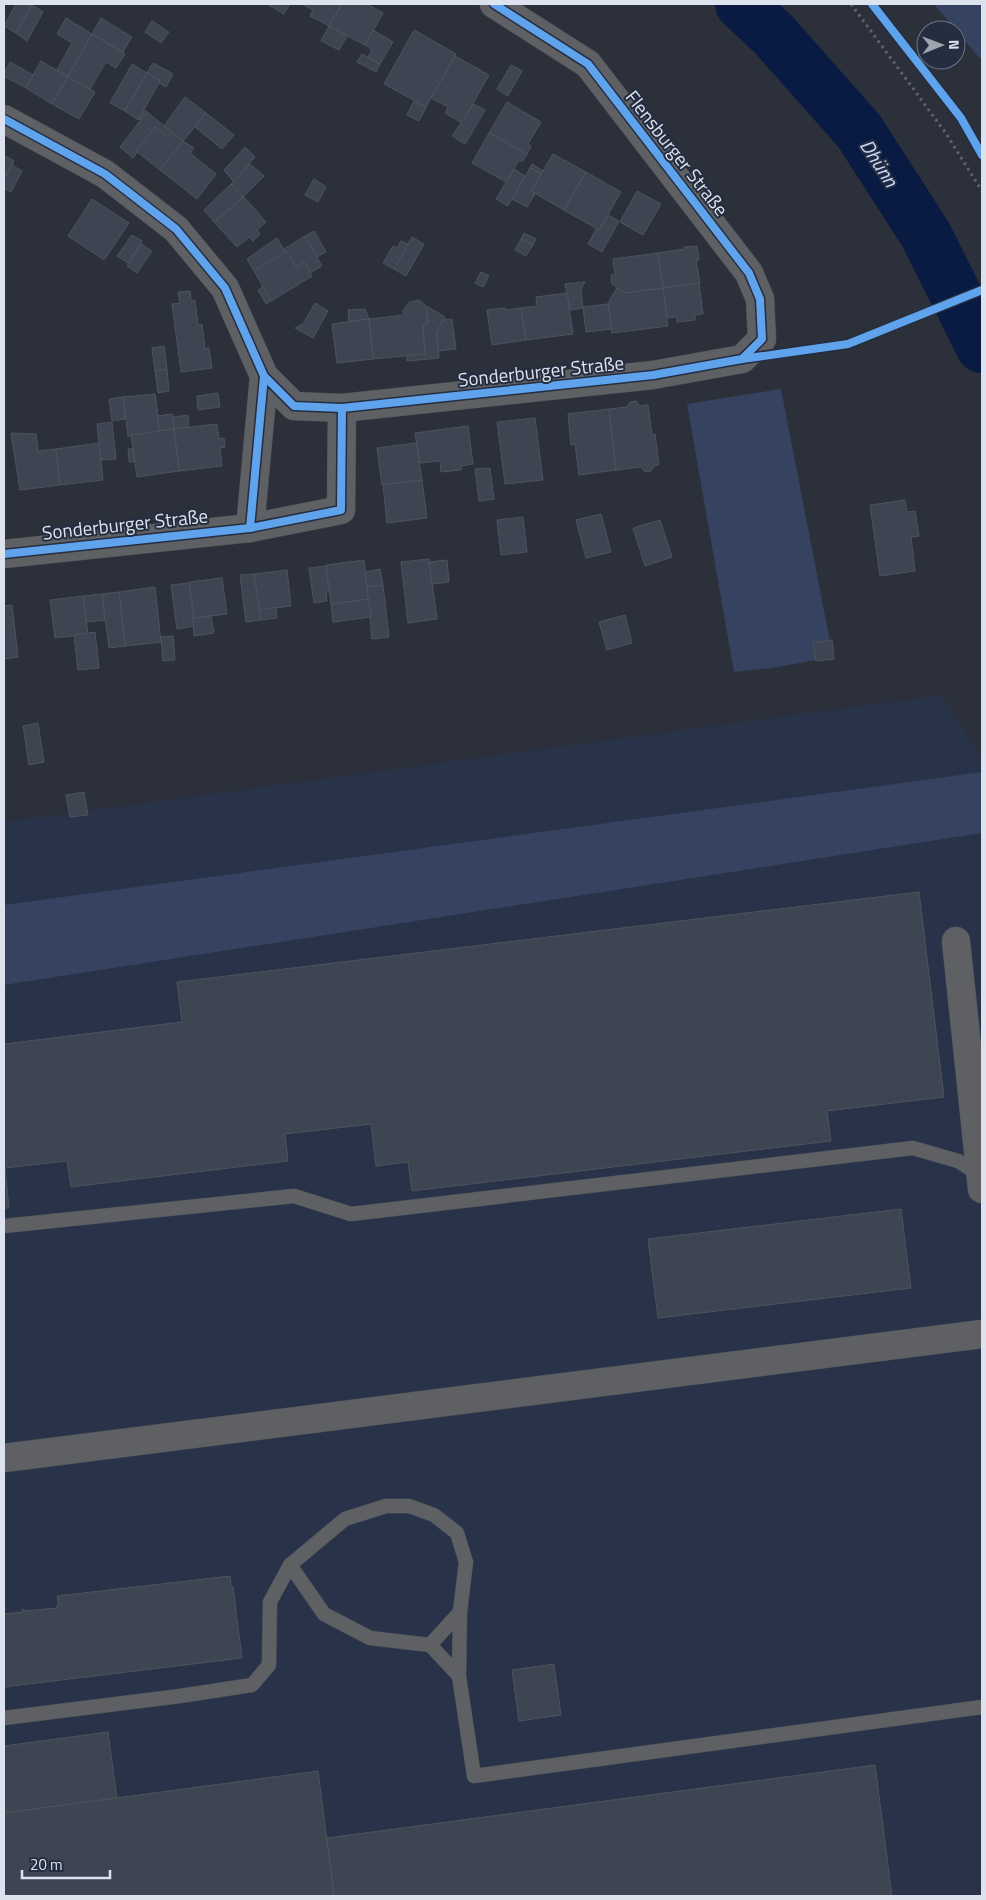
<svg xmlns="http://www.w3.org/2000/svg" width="986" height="1900" viewBox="0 0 986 1900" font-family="'Titillium Web',sans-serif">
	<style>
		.built { fill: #283349 }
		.green { fill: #354361 }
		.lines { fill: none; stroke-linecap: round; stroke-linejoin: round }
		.river { stroke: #091a43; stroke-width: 52 }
		.building { fill: #3e4552; stroke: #4e535b }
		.lane-casing { stroke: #494d55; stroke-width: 15 }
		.street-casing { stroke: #494d55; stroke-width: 29 }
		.path { stroke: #616468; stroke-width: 3; stroke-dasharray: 2.5 4; stroke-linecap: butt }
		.lane { stroke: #5e6064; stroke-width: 14 }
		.street { stroke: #5e6064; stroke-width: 28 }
		.cycleway-casing { stroke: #252e40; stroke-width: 11 }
		.cycleway { stroke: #60a3ed; stroke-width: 8 }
		.labels { text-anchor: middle; stroke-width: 4; stroke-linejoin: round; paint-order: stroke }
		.street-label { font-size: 19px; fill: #dde3ee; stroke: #252e40 }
		.water-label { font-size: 20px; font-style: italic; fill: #c7d7f6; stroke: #252e40 }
	</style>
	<rect width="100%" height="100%" fill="#2b303a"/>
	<!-- built -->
	<g class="built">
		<polygon points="942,695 982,759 982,772 4,907 4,822"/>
		<polygon points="982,833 982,1896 4,1896 4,985"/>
	</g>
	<!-- green -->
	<g class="green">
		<polygon points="934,4 982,4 982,61"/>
		<polygon points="781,389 833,657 772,668 734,672 687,404"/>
		<polygon points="982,772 982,833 4,985 4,905"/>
	</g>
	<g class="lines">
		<!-- river -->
		<polyline class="river" points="741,4 774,35 859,131 926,235 982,347"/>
	</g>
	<!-- building -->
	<g class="building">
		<polygon points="16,4 32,5 16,33 4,26"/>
		<polygon points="267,4 290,4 284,14"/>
		<polygon points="302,4 342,4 329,26 310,16 313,10"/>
		<polygon points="342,4 367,4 383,13 365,45 329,26"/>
		<polygon points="32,5 43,12 27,41 16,33"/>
		<polygon points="66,18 92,34 68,77 57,70 72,43 57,34"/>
		<polygon points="101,18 132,37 123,52 92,34"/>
		<polygon points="152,21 169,32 161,43 145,32"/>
		<polygon points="329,26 347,36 339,50 321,41"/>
		<polygon points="373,30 393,42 380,64 368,57 372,50 365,45"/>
		<polygon points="414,30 456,54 426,107 384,84"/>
		<polygon points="92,34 125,54 116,68 106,62 90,89 68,77"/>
		<polygon points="362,54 380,64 376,72 357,62"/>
		<polygon points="455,56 489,75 462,123 445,113 448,107 431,98"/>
		<polygon points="41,61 68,77 52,104 26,88"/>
		<polygon points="10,62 33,75 26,88 4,76 4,73"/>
		<polygon points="153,63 173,74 166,87 159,83 160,81 147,73"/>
		<polygon points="132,64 147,73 125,111 110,103"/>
		<polygon points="511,65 522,71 508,96 497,89"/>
		<polygon points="147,73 160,81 138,120 125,111"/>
		<polygon points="68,77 95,92 79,119 52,104"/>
		<polygon points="185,97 206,113 183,141 164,126"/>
		<polygon points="414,101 426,107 419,121 407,115"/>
		<polygon points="507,102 541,122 528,144 531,146 527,154 489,133"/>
		<polygon points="474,104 485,110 465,144 452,136"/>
		<polygon points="144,110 147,112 141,120 139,119"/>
		<polygon points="147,112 172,132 168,137 155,127 133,158 120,147"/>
		<polygon points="206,113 234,135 222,149 195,127"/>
		<polygon points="155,127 168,137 172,132 183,141 160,170 136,151"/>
		<polygon points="489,133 527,154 522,162 519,160 506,182 472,163"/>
		<polygon points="183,141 194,148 190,153 216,174 197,199 160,170"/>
		<polygon points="245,147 255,157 234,182 224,170"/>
		<polygon points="553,154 586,172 564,210 531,191"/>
		<polygon points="4,155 14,161 4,178"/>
		<polygon points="250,164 264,176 243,197 231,184"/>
		<polygon points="532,164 543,171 541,174 530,168"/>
		<polygon points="12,165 22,171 11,192 4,188 4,178"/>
		<polygon points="530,168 541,174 531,191 535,194 527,207 512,199"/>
		<polygon points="514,169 525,176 508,206 496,199"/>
		<polygon points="586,172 621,192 599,230 564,210"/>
		<polygon points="314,179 326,187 318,202 305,195"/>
		<polygon points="231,184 243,197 214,222 204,210"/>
		<polygon points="637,191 661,204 643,235 620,222"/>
		<polygon points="244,197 266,222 257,230 260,234 253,241 249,237 237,247 214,222"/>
		<polygon points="92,199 129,223 104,260 68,236"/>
		<polygon points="608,215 619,221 602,252 588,244 596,229 599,230"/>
		<polygon points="314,231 326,252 317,257 305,236"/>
		<polygon points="524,233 536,239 533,245 521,239"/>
		<polygon points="132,235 142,241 128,263 117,256"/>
		<polygon points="305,236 322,266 310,273 304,262 296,267 284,249"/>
		<polygon points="412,237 424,244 406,276 394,269"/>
		<polygon points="277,238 285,252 254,271 247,259"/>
		<polygon points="521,239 533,245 526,256 515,250"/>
		<polygon points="401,241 408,244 394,269 383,263 393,246 397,248"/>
		<polygon points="141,244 152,251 137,273 127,266"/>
		<polygon points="697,246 699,260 696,260 700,283 663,288 658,253 684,249 684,247"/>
		<polygon points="286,251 296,267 304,262 312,276 271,301 254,271"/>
		<polygon points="658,253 663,288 625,293 612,284 611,275 615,275 613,259"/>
		<polygon points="481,272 489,276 483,287 475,283"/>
		<polygon points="585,282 581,289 583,308 570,310 565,284"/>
		<polygon points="699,283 703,314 695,315 695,320 677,322 677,317 667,318 663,288"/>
		<polygon points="263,287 271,301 266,304 258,290"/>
		<polygon points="617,288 625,293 663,288 668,326 612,333 608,303"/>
		<polygon points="190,291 191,301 195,300 198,325 202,324 205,349 209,348 212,368 181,372 172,304 180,303 178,292"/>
		<polygon points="567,293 573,334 526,340 521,308 537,306 536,297"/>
		<polygon points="419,300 426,306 428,323 423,325 425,354 373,359 369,319 404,315 403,310 410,302"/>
		<polygon points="315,303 328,311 313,338 295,328 303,324"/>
		<polygon points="608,304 612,329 586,332 583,307"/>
		<polygon points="426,306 445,317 437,332 439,358 407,361 407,355 425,354 423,325 428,323"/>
		<polygon points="505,308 505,310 521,308 526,340 492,345 487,310"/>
		<polygon points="365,309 369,319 349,321 348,310"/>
		<polygon points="369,319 373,359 337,363 332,324"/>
		<polygon points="452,319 456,349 438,351 437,332 443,320"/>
		<polygon points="164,346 167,369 155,371 152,348"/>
		<polygon points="167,369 169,391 158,393 155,371"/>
		<polygon points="218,393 220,407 198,410 197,396"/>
		<polygon points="155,394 160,431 128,436 123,397"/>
		<polygon points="123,397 125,419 112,421 109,399"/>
		<polygon points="636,401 640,406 648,405 652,435 655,434 659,465 654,466 651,471 645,472 641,467 616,470 609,409 627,407 630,402"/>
		<polygon points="609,409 616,470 579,475 575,444 571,445 568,414"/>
		<polygon points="172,414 174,429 160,431 157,416"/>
		<polygon points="188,415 189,428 174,429 173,417"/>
		<polygon points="535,418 543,480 505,484 497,422"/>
		<polygon points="112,422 116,459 101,460 97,424"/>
		<polygon points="217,424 219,439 224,438 225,447 220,448 222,466 179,471 174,429"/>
		<polygon points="468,426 473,464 461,466 461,470 441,472 440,461 420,463 415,433"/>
		<polygon points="174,429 179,471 137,477 131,435"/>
		<polygon points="11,433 36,434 38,451 56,449 60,485 20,490"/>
		<polygon points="99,443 103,480 60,485 56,449"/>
		<polygon points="416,443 422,480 382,485 377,448"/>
		<polygon points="128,449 133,449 134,462 129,462"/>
		<polygon points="490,468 494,499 479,501 475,469"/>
		<polygon points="422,480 427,518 387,523 383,485"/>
		<polygon points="905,500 907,512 915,511 919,536 911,537 915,571 880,576 870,505"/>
		<polygon points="601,514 611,552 586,558 576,520"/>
		<polygon points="523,517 527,552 501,555 497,520"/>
		<polygon points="660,520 672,557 645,566 633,528"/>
		<polygon points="429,559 437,619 408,623 401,562"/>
		<polygon points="364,560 369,599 331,604 326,565"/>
		<polygon points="447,560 449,582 432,584 429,562"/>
		<polygon points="326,566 329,590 326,591 327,601 314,603 309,568"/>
		<polygon points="380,569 383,585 367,587 365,572"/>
		<polygon points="287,570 291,606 258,610 254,574"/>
		<polygon points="254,574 261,620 246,622 240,575"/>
		<polygon points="222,578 227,614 194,618 189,582"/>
		<polygon points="189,583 195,626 177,629 171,585"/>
		<polygon points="383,585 389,637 372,639 367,587"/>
		<polygon points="155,587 161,642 125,646 119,592"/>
		<polygon points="119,592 125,646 109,648 102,594"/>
		<polygon points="102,594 105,620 87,622 83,596"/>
		<polygon points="83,596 88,634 55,638 50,600"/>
		<polygon points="369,599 371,617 333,622 331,604"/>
		<polygon points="12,605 18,657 4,659 4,606"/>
		<polygon points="276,607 277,618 261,620 259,610"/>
		<polygon points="625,615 632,643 607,650 599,622"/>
		<polygon points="211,616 214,633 194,636 193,618"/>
		<polygon points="95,632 99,668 78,670 74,635"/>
		<polygon points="173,636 175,660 163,661 161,637"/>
		<polygon points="832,640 834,659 816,661 813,643"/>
		<polygon points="38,723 44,762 29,765 23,726"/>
		<polygon points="84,792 88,815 70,817 66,795"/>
		<polygon points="919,892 944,1097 827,1111 831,1141 412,1191 408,1162 376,1166 371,1124 285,1134 288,1161 71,1187 67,1161 5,1168 9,1208 4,1208 4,1044 182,1022 177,982"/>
		<polygon points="901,1209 911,1288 658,1318 648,1239"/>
		<polygon points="230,1576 231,1585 233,1587 242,1658 4,1687 4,1614 23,1612 22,1610 24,1609 24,1611 57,1608 57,1605 59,1605 57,1596"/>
		<polygon points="554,1664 561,1715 519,1721 512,1670"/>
		<polygon points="108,1732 117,1798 4,1813 4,1746"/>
		<polygon points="875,1765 892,1896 334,1896 327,1838"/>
		<polygon points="318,1771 334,1896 4,1896 4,1813"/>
	</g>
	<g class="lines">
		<!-- lane casing -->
		<g class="lane-casing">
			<g id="lane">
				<polyline points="4,1226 294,1196 351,1214 913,1148 958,1161 980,1175"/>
				<polyline points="290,1565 324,1614 370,1638 430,1645 459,1676 474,1776 982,1707"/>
				<polyline points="430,1645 460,1612 459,1676"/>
				<polyline points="4,1718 180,1696 252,1685 269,1665 270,1602 290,1565 345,1519 386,1506 409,1506 434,1515 457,1533 466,1562 460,1612"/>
			</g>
		</g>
		<!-- street casing -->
		<g class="street-casing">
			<g id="street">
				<polyline points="4,119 105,174 176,229 225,288 264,376"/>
				<polyline points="250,528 264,376 294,406 342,408 653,375 742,359 762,339 760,299 749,273 588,64 494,4"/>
				<polyline points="4,554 250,528 341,510 342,408"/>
				<polyline points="956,941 982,1189"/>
				<polyline points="4,1458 982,1334"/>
			</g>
		</g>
		<!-- path -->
		<polyline class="path" points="851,4 945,132 982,191"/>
		<!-- lane -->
		<use href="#lane" class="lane"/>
		<!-- street -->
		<use href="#street" class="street"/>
		<!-- cycleway casing -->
		<g class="cycleway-casing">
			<g id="cycleway">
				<polyline points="494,4 588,64 749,273 760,299 762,339 742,359"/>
				<polyline points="872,4 961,118 982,155"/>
				<polyline points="4,119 105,174 176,229 225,288 264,376"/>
				<polyline points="250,528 264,376 294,406 342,408 653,375 742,359 848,344 982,290"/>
				<polyline points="4,554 250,528 341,510 342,408"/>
			</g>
		</g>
		<!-- cycleway -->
		<use href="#cycleway" class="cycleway"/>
	</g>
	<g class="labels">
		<!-- street labels -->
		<g class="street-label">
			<text transform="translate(677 153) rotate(52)" y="7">Flensburger Straße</text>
			<text transform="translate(541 371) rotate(-6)" y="7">Sonderburger Straße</text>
			<text transform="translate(125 524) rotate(-6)" y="7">Sonderburger Straße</text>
		</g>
		<!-- water labels -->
		<g class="water-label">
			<text transform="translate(879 163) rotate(57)" y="7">Dhünn</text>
		</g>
	</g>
	<!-- border -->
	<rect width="986" height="1900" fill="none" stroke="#dde3ee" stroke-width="10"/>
	<!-- north arrow -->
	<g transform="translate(941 45) rotate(89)"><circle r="24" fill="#252e40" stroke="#6f7686"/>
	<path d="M0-4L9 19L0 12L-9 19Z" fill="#9fa4af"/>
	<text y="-8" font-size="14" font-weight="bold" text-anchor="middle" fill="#dde3ee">N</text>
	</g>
	<!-- scale -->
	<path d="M22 1870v8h88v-8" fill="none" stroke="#dde3ee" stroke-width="2.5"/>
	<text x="30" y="1870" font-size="15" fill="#dde3ee" stroke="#252e40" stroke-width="4" paint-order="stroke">20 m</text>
</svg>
